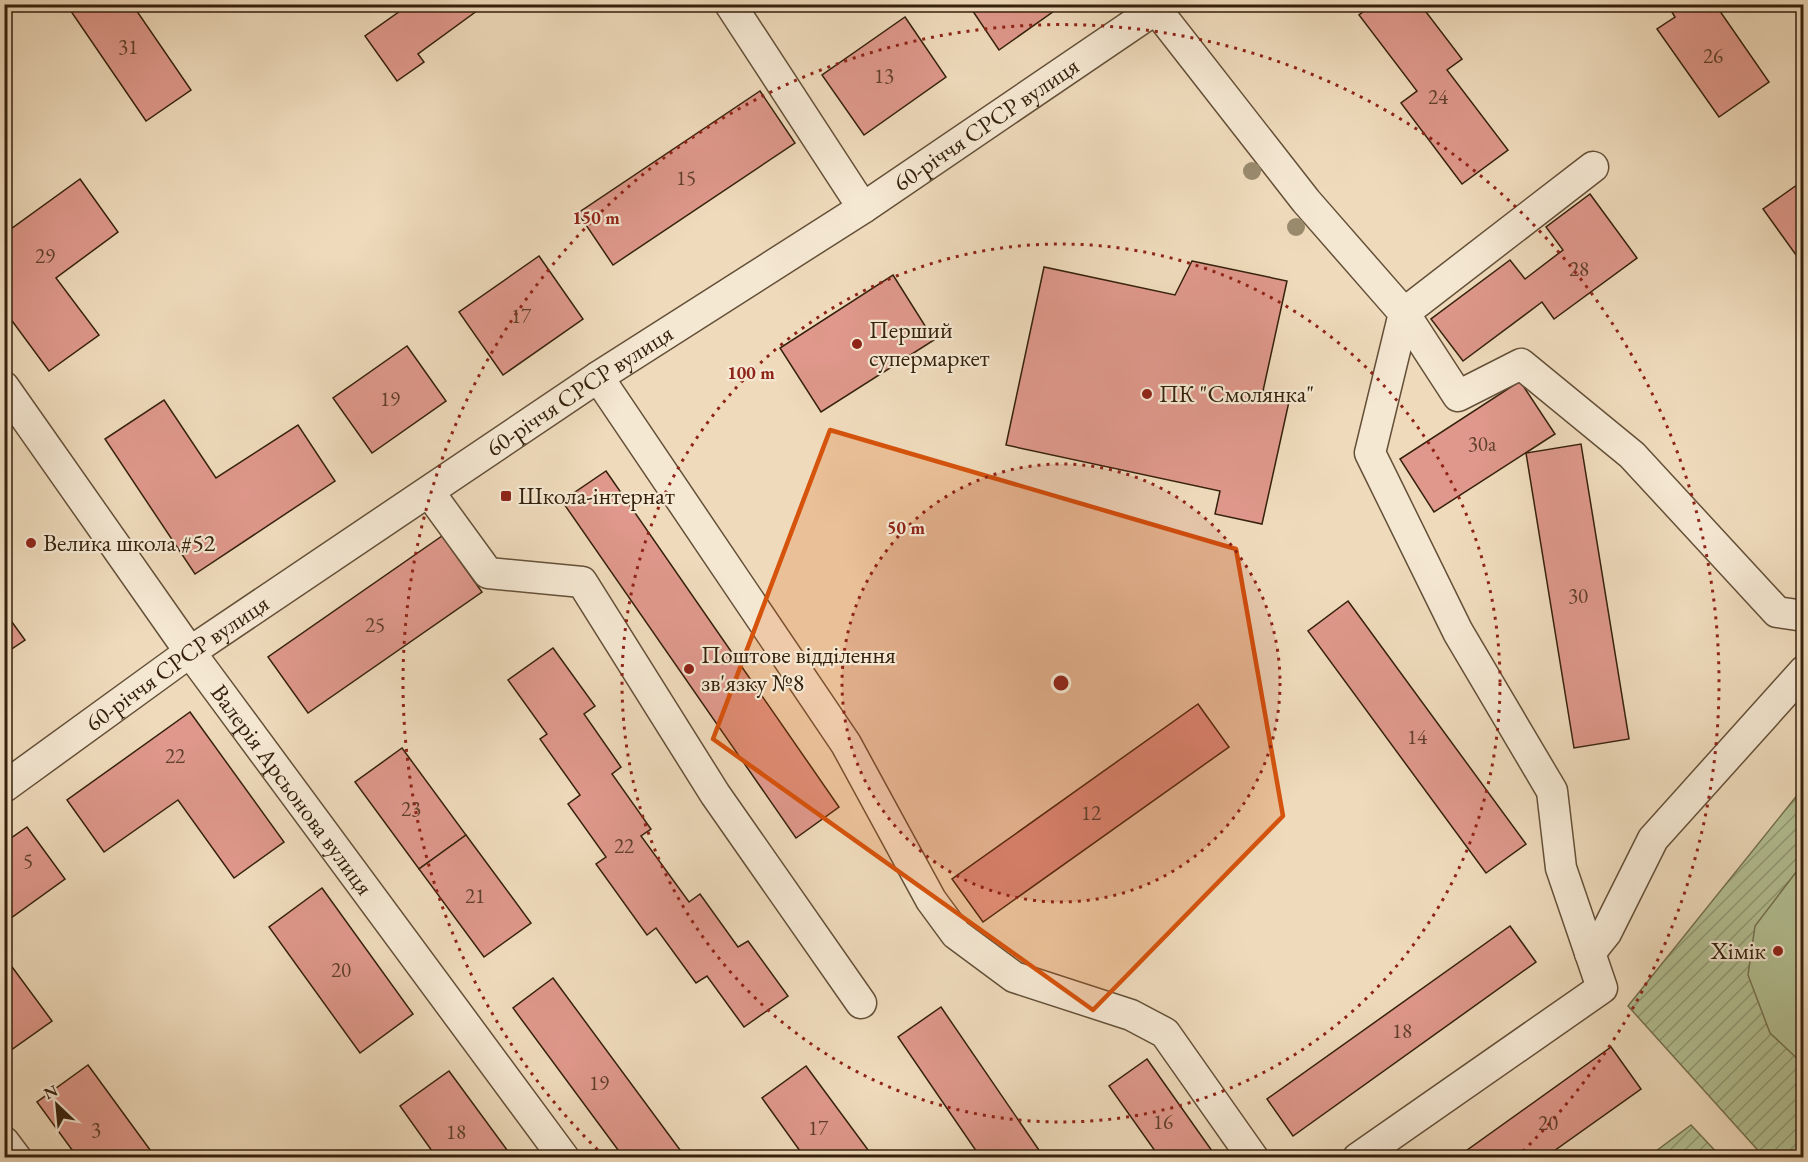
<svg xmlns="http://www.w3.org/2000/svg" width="1808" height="1162" viewBox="0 0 1808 1162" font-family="'EB Garamond',serif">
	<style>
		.garden { fill: url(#garden-furrows); stroke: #747150; stroke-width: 1.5 }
		.pitch { fill: #b3c195; stroke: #747150; stroke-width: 1.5 }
		.building { fill: #df988b; stroke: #35210c; stroke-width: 1.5 }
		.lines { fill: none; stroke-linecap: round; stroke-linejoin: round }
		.minor-casing { stroke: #645038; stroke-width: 33 }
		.minor { stroke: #f5e8d3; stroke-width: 30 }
		.tree { fill: #9a8b6e }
		.marked { fill: #d6530c; fill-opacity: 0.2; stroke: #d6530c; stroke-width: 4.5; stroke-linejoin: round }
		.ring { fill: none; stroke: #8f2418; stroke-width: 3; stroke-dasharray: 3 6 }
		.poi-dot { fill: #8f2418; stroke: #f5e8d3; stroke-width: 2 }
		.labels { text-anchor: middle; stroke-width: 4.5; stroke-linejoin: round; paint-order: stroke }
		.number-label { font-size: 21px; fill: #603f2c }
		.street-label { font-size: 24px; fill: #35210c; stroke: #f5e8d3 }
		.poi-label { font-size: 24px; fill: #35210c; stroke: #f5e8d3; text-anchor: start }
		.centre { fill: #8f2418; stroke: #f5e8d3; stroke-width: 3 }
		.ring-label { font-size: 18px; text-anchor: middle; font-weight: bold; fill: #8f2418; stroke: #f5e8d3; stroke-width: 4.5; stroke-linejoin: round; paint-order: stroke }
	</style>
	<defs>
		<pattern id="garden-furrows" width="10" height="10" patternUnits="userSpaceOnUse" patternTransform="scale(1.5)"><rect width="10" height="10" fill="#b3c195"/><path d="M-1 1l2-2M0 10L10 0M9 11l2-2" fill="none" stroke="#929c78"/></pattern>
	</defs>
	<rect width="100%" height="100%" fill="#efdbbc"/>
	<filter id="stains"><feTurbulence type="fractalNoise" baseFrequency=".00333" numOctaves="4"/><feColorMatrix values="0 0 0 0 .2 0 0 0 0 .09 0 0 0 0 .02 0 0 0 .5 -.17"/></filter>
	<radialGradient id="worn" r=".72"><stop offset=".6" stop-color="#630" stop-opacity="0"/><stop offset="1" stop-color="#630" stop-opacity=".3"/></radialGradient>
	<!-- garden -->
	<g class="garden">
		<polygon points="1803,788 1803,1157 1764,1157 1628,1006"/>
		<polygon points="1691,1125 1721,1157 1648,1157"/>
	</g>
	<!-- pitch -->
	<polygon class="pitch" points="1803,863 1803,1064 1770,1033 1748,975 1755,926"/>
	<!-- building -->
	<g class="building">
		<polygon points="66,4 132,4 191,90 146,121"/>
		<polygon points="410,4 485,5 418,54 424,62 397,81 365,36"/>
		<polygon points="968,4 1064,4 999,50"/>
		<polygon points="1373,4 1420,4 1462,59 1447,70 1508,150 1462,184 1401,103 1417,91 1359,15"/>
		<polygon points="1667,4 1715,4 1769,82 1719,117 1657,29 1675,17"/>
		<polygon points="905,17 946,77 864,135 822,75"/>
		<polygon points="760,91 795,143 613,265 578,213"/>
		<polygon points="80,179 118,232 56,278 99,335 49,371 4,310 4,234"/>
		<polygon points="1804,180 1804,266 1763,209"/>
		<polygon points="1590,194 1637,258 1554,319 1542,302 1463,361 1431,319 1510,260 1525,279 1563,250 1546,227"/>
		<polygon points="539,256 583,319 503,375 459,312"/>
		<polygon points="1192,261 1287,281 1263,391 1290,397 1262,524 1215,514 1220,491 1006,445 1044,267 1175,295"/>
		<polygon points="893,275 934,340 821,412 780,348"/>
		<polygon points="407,346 446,401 372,453 333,398"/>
		<polygon points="1520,381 1555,434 1434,512 1400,459"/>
		<polygon points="164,400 216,478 298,425 335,481 195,574 105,439"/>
		<polygon points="1581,444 1629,739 1574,748 1526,453"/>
		<polygon points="606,471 839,807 796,838 562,501"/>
		<polygon points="442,536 482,592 308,713 268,657"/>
		<polygon points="1348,601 1526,844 1486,873 1308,631"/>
		<polygon points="4,611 25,640 4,654"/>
		<polygon points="553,648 595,706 584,714 621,767 612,774 651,829 641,836 689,902 700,894 738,947 748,941 788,996 744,1027 707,976 696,983 656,928 647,935 596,864 606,857 568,804 580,795 540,739 547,734 508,680"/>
		<polygon points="1198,704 1229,747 983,922 952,879"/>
		<polygon points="190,712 284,842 234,878 178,800 104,852 67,800"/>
		<polygon points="402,748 466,835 419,869 355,782"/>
		<polygon points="27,827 65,879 4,923 4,843"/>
		<polygon points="466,835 531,923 484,957 419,869"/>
		<polygon points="322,888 413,1014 360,1053 269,927"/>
		<polygon points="1510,926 1536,962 1293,1136 1267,1099"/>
		<polygon points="4,956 52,1021 4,1055"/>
		<polygon points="553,978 686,1158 624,1158 513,1008"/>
		<polygon points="941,1007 1043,1156 1041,1158 981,1158 898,1037"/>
		<polygon points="1611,1047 1641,1089 1544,1158 1456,1158"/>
		<polygon points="1147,1059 1217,1158 1160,1158 1109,1086"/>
		<polygon points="88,1065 156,1158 78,1158 37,1102"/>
		<polygon points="806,1066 874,1158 805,1158 762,1098"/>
		<polygon points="449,1071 513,1158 437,1158 400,1106"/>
	</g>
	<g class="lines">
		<!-- minor casing -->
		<g class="minor-casing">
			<g id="minor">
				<polyline points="730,4 863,208"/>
				<polyline points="1156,9 1306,201 1404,313 1370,453 1458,632 1552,791 1561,868 1602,988 1358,1158"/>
				<polyline points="1593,167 1404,313 1458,396 1521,364 1632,455 1777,612 1804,616"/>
				<polyline points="598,377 846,744 931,900 956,934 1014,977 1131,1015 1165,1033 1253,1158"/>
				<path id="s1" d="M4,387L190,652L564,1158"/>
				<polyline points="429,492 488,573 582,582 715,794 861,1003"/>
				<path id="s2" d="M4,787L190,652L598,377L863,208L1163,4"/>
				<polyline points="1590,953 1606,933 1653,839 1804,671"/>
				<polyline points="4,1142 16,1158"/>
			</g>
		</g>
		<!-- minor -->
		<use href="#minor" class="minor"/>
	</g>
	<!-- trees -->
	<g class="tree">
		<circle cx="1252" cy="171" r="9"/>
		<circle cx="1296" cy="227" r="9"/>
	</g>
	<!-- marked area -->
	<path class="marked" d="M830,430L1236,549L1283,816L1093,1010L713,739Z"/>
	<!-- distance rings -->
	<circle cx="1061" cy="683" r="219" fill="#8f2418" fill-opacity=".12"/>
	<g class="ring">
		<circle cx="1061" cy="683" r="219"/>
		<circle cx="1061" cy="683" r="439"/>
		<path d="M604 1156A658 658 0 1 1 1518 1156"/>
	</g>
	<!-- markers -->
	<g class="poi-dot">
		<circle cx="857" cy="344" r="6"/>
		<circle cx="1147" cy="394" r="6"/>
		<rect x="500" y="490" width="12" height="12" rx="3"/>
		<circle cx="31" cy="543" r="6"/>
		<circle cx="689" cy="669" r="6"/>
		<circle cx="1778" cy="951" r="6"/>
	</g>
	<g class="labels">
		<!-- number labels -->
		<g class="number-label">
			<text x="128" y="54">31</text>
			<text x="1713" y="63">26</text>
			<text x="884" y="83">13</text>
			<text x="1438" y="104">24</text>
			<text x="686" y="185">15</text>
			<text x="45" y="263">29</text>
			<text x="1579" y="276">28</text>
			<text x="521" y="323">17</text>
			<text x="390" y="406">19</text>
			<text x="1482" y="451">30а</text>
			<text x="1578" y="603">30</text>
			<text x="375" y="632">25</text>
			<text x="1417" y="744">14</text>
			<text x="175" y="763">22</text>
			<text x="411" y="816">23</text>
			<text x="1091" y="820">12</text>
			<text x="624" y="853">22</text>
			<text x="28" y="868">5</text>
			<text x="475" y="903">21</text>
			<text x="341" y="977">20</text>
			<text x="1402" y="1038">18</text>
			<text x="599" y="1090">19</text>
			<text x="1163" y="1129">16</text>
			<text x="1548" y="1130">20</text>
			<text x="818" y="1135">17</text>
			<text x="96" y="1137">3</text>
			<text x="456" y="1139">18</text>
		</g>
		<!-- street labels -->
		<g class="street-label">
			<text dy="8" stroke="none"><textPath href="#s2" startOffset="1185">60-річчя СРСР вулиця</textPath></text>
			<text dy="8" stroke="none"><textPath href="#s2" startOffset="699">60-річчя СРСР вулиця</textPath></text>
			<text dy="8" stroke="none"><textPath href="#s2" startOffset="213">60-річчя СРСР вулиця</textPath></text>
			<text dy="8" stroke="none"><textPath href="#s1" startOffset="495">Валерія Арсьонова вулиця</textPath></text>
		</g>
		<!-- poi labels -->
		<g class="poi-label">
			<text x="869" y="338">Перший<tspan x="869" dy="28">супермаркет</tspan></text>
			<text x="1159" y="402">ПК "Смолянка"</text>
			<text x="518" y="504">Школа-інтернат</text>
			<text x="43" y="551">Велика школа #52</text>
			<text x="701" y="663">Поштове відділення<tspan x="701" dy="28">зв'язку №8</tspan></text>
			<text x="1766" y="959" text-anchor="end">Хiмік</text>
		</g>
	</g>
	<circle cx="1061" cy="683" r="9" class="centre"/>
	<g class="ring-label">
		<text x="596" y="224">150 m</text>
		<text x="751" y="379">100 m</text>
		<text x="906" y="534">50 m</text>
	</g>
	<!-- margin -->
	<rect width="1808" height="1162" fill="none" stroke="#efdbbc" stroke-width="24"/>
	<rect x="6" y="6" width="1796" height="1150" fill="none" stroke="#35210c" stroke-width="3"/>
	<rect x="12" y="12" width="1784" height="1138" fill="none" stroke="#35210c" stroke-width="1.5"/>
	<!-- north arrow -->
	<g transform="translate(57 1105) rotate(334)" stroke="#f5e8d3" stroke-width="4.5" paint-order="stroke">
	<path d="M0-4.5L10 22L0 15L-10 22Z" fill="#35210c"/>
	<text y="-9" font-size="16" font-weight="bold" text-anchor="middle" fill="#35210c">N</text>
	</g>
	<rect width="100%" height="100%" filter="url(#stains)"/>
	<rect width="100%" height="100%" fill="url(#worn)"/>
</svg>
